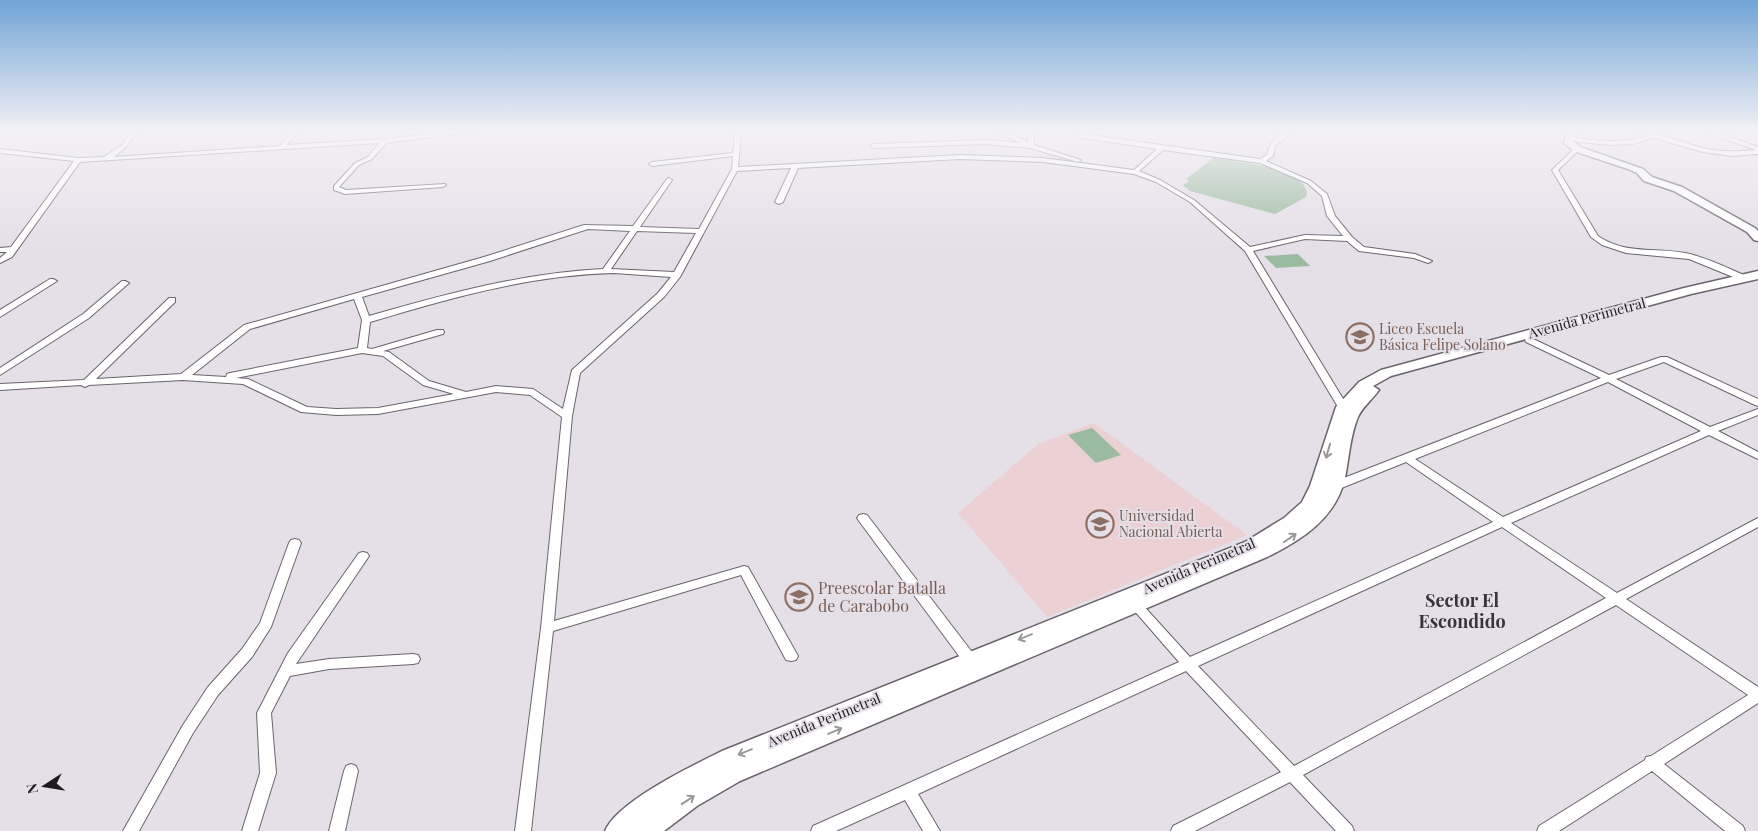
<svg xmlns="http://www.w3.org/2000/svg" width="1758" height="831" viewBox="0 0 1758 831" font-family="'Playfair Display',serif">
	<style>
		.education { fill: #ebd0d4 }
		.green { fill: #9bbba0 }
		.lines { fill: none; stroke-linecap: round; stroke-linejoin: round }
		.street-casing { stroke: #6a656c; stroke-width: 2 }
		.secondary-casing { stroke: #6a656c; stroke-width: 3 }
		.street { fill: #fff; fill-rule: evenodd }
		.secondary { fill: #fff; fill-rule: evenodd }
		.oneway { stroke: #9a999a }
		.labels { text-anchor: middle; stroke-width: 4; stroke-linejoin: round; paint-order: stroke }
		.street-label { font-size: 14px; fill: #1e1c1f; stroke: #e5dfe8 }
		.education-label { font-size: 14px; fill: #785e54; stroke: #e5dfe8; text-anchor: start }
		.near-education-label { font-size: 16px; fill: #785e54; stroke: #e5dfe8; text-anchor: start }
		.near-neighbourhood-label { font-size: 18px; font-weight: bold; fill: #38343b; stroke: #e5dfe8 }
	</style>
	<rect width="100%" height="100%" fill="#e5dfe8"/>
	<!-- education -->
	<polygon class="education" points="1094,423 1247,535 1047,617 958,513 1038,444"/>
	<!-- green -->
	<g class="green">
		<path d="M1213,158C1233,161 1304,167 1307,193L1306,197L1275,214L1190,191L1183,185L1189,181L1186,179Z"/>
		<polygon points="1298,254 1310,266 1276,268 1264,256"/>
		<polygon points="1092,428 1121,455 1096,463 1068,435"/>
	</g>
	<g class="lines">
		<!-- street casing -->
		<g class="street-casing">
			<g id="street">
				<polygon points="132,131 138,131 126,147 114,157 280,146 292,131 299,131 287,145 384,139 457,131 480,131 386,143 372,159 359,165 339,187 346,190 445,184 446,185 443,187 345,194 334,190 334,186 355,163 368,157 379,143 80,162 12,257 0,263 0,258 7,252 0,252 0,248 11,247 74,161 0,153 0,149 78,158 104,157 122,145"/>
				<path d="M733,131H739L741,136L738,167L960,155L1043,158L1134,170L1157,149L1076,137L1073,135L1076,133L1260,159L1267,155C1269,142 1280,131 1294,131L1275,146L1273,156L1266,161L1311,181L1327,194L1335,216L1352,237L1364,247L1415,254L1432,261L1428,263L1414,258L1359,251L1347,241L1305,239L1253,251L1348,407L1343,410L1338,407L1245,251L1190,202L1156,182L1134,174L1043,162L960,159L798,168L783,202L779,204L775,202L791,168L737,171L680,277L664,297L580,373L572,416L554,621L744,566L748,567L798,656L796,660L791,661L786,660L741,575L553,631L531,831H515L541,628L562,417L530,395L496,392L378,414L336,415L301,412L243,384L183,380L89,385L85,387L81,385L0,390V384L84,380L169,298H175V302L96,379L181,374L244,325L484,257L584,225L633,226L667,179L669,178L672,180L640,227L699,229L732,169L733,156L652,166L649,164L652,162L733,153L735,136ZM1163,150L1260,163L1307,183L1322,196L1327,216L1343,236L1305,235L1250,247L1194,200L1160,180L1139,171ZM588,229L630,231L603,269C522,273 446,294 369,316L362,297L490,261ZM637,231L696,233L674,272L611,269ZM614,273L671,277L658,293L572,370L563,409L533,389L496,386L466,392L429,381L389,352L383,351L443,334L444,332L443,330H437L372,349L367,348L370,322C450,298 530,275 614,273ZM354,299L362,320L358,348L230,373L227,374L226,377L192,375L250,329ZM362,353L383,356L423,385L454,394L378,408L336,409L307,407L248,379L236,378Z"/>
				<polygon points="995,131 1004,131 1028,142 1027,131 1033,131 1034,145 1081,160 1078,162 1030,148 986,144 873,148 870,146 873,144 986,140 1020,143"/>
				<path d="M1634,131C1657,131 1680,142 1702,148C1720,152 1737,152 1756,150L1703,131H1713L1758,147V154L1732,156L1703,152L1654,138L1632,144L1611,145L1580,142L1566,139L1569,137C1595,141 1622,144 1647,136Z"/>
				<path d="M1575,148L1580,149L1558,170L1598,236C1626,255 1654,247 1685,253C1706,257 1725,267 1744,275V279H1738L1689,259L1626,253L1602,245L1591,237L1552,170Z"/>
				<polygon points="50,279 53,279 57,281 0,317 0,310"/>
				<polygon points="122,281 125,281 129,283 89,318 0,375 0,368 83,314"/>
				<path d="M1529,337L1609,375L1661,357H1667L1758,399V406L1755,405L1664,362L1616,379L1710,427L1758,409V415L1718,431L1758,452V459L1709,435L1511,523L1617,593L1758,518V527L1626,599L1758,687V703L1664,764L1743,826L1745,831H1725L1652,771L1559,831H1537L1539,826L1645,760L1646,757L1651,756L1748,695L1616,605L1303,775L1352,826L1354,831H1336L1290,782L1195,831H1171L1173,826L1281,772L1186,671L918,794L940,831H923L905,800L836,831H811L813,826L1179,662L1132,608L1130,605L1132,602L1136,600L1140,602L1190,657L1493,522L1406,462L1339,489H1331L1330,486L1331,483L1601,378L1526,342L1525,340ZM1608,382L1701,431L1503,517L1415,459ZM1502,527L1606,598L1294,766L1198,666Z"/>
				<polygon points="863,514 867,515 975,656 977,660 975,664 970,665 965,664 859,521 857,518 859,515"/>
				<polygon points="295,539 299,540 301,543 271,627 252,657 218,695 193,733 139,831 123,831 183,725 208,687 242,649 260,623 289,543 291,540"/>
				<polygon points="363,552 367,553 369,556 367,559 296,664 329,659 413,654 418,655 420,659 418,663 413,664 329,669 290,676 271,713 276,773 258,831 242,831 260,773 257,713 288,653 359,553"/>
				<polygon points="351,764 356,766 358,771 345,831 329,831 344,771 346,766"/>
			</g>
		</g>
		<!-- secondary casing -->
		<g class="secondary-casing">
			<g id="secondary">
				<polygon points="1567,131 1576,131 1574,142 1580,147 1643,169 1652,177 1682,187 1755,228 1758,231 1758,241 1754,240 1747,232 1674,191 1644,181 1637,173 1628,169 1574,151 1564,143"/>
				<path d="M1758,271V279L1691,294L1391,376L1373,386L1379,390C1372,400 1363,406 1358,417C1350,436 1349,458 1345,478C1336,518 1302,540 1267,557L740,781L697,806L664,831H605C618,801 692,766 722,751L1245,542L1284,518L1302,502L1310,486L1336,407L1359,382L1381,370L1684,288Z"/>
			</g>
		</g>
		<!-- street -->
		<use href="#street" class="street"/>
		<!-- secondary -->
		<use href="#secondary" class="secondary"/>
	</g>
	<!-- one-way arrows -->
	<defs><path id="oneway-shaft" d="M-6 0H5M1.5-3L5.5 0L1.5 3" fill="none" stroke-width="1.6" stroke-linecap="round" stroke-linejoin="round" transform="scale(1.25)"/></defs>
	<g class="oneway">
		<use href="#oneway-shaft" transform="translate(1328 451) rotate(106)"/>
		<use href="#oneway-shaft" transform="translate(1290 538) rotate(-35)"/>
		<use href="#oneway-shaft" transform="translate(1025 637) rotate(158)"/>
		<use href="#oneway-shaft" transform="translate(835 731) rotate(-23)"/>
		<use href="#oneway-shaft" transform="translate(745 752) rotate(158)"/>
		<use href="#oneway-shaft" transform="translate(688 800) rotate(-33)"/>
	</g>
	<!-- sky -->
	<linearGradient id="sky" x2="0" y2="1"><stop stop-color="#71a4d6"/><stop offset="0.53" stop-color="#f3f1f5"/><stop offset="1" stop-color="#f3f1f5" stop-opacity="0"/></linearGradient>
	<rect width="1758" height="248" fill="url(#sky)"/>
	<!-- icons -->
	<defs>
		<g id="school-ring" transform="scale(1.4375)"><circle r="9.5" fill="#e5dfe8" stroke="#8d6e63" stroke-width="1.5"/><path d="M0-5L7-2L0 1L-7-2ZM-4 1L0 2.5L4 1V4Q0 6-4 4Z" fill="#8d6e63"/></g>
		<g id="university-ring" transform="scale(1.4375)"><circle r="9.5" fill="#e5dfe8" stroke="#8d6e63" stroke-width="1.5"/><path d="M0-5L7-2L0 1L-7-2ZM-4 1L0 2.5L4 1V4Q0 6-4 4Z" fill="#8d6e63"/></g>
	</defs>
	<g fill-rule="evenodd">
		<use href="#school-ring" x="1360" y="337"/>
		<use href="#university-ring" x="1100" y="524"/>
		<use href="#school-ring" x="799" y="597"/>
	</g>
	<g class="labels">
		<!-- street labels -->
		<g class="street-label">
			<text transform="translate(1587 318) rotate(-15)" y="5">Avenida Perimetral</text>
			<text transform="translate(1199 566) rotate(-23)" y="5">Avenida Perimetral</text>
			<text transform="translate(824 720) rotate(-22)" y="5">Avenida Perimetral</text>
		</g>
		<!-- education labels -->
		<g class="education-label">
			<text x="1379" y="334">Liceo Escuela<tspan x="1379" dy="16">Básica Felipe Solano</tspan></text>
			<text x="1119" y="521">Universidad<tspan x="1119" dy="16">Nacional Abierta</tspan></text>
		</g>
		<!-- near-education labels -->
		<g class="near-education-label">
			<text x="818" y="594">Preescolar Batalla<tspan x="818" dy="18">de Carabobo</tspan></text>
		</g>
		<!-- near-neighbourhood labels -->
		<g class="near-neighbourhood-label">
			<text x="1462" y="607">Sector El<tspan x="1462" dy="21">Escondido</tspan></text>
		</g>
	</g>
	<!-- north arrow -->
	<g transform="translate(45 786) rotate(258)" stroke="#e5dfe8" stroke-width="4" paint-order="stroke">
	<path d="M0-4L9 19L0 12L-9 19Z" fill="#1e1c1f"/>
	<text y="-8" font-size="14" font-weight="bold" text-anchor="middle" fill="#1e1c1f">N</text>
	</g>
</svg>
